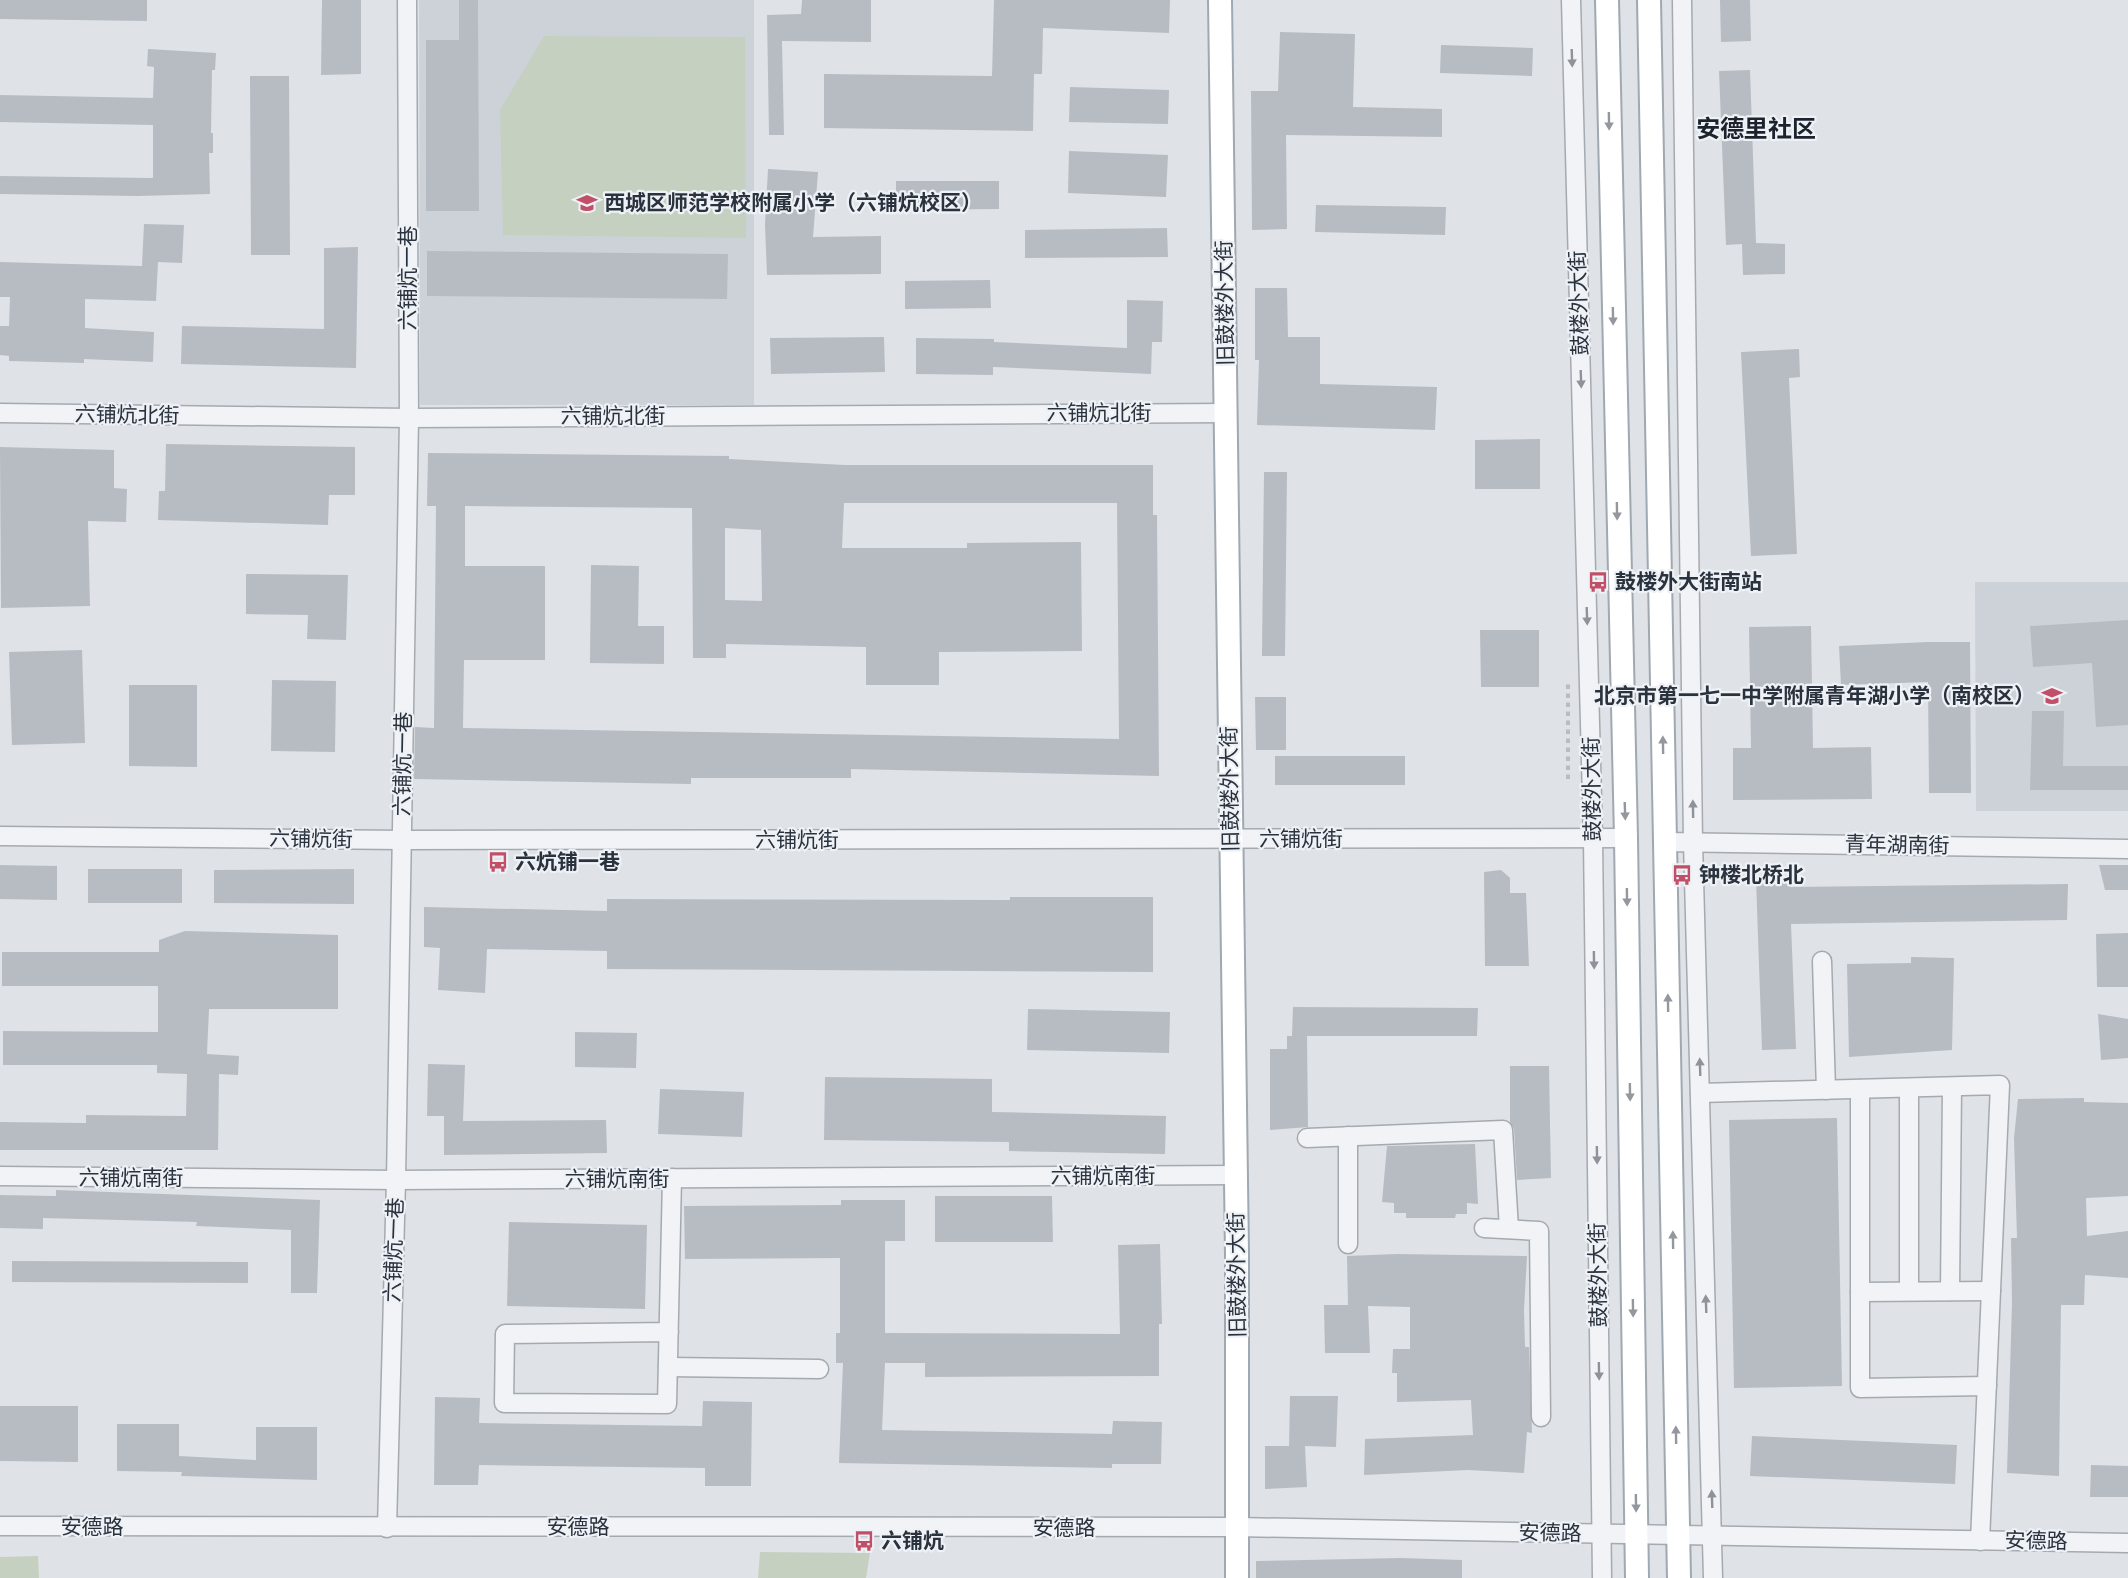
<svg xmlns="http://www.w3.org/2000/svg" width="2128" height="1578" viewBox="0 0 2128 1578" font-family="'Space Grotesk','Noto Sans SC',sans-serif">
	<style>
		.built { fill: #cdd2d9 }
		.green { fill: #c6d0c1 }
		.building { fill: #b7bcc3; fill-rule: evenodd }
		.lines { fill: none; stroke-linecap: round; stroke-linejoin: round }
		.minor-casing { stroke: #a5aab1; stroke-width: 21 }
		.major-casing { stroke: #a0a8b1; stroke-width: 26 }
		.path { stroke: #b9bdc2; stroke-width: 4; stroke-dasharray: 4.5 4.5; stroke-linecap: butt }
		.minor { stroke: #f1f3f6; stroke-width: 18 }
		.major { stroke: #fff; stroke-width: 22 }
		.oneway { fill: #8e929a }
		.oneway2 { fill: #94989e }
		.labels { text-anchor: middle; stroke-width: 4.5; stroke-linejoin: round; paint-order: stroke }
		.poi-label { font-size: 21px; font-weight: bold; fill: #2a323d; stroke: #eef1f5; text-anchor: start }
		.street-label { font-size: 21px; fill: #2a323d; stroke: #eef1f5 }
		.quarter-label { font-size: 24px; font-weight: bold; fill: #1c232d; stroke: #eef1f5 }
	</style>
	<rect width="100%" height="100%" fill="#dfe3e7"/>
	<!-- built -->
	<g class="built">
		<polygon points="419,0 754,0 754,405 420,405"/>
		<polygon points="1975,582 2128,582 2128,811 1976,811"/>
	</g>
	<!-- green -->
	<g class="green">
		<polygon points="544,36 745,37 746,238 503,235 500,110"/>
		<polygon points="760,1552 870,1553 866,1578 758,1578"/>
		<polygon points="38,1556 39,1578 0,1578 0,1557"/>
	</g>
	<!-- building -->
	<g class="building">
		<polygon points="0,0 147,0 147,21 0,19"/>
		<polygon points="322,0 361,0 361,74 321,75"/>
		<polygon points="459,0 478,0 479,211 426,211 426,40 459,40"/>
		<polygon points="802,0 871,0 871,42 782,41 784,135 769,135 767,15 801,14"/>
		<polygon points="994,0 1170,0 1169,33 1043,28 1042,74 1034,74 1033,131 824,128 824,74 992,76"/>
		<polygon points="1720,0 1750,0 1751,41 1721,42"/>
		<polygon points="1280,32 1355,34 1353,107 1442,109 1442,137 1286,135 1287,229 1252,230 1251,91 1278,91"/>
		<polygon points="1441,45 1533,48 1532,76 1440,73"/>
		<polygon points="148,49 216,53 215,70 212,70 211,133 213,133 213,153 209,153 210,194 138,196 0,194 0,176 153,178 153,125 0,122 0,95 153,98 154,67 147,66"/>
		<polygon points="1750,70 1756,243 1785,244 1785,274 1743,275 1742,244 1726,245 1719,71"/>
		<polygon points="250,76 289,76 290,255 251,255"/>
		<polygon points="1070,87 1169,90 1168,124 1069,122"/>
		<polygon points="1069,151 1168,155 1166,197 1068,193"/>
		<polygon points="768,169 818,172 813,237 881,236 881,274 767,275 765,225"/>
		<polygon points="896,181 999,181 999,209 896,210"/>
		<polygon points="1316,205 1446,207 1445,235 1315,232"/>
		<polygon points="144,224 184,225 182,263 158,262 156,301 85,299 85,328 154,332 153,362 84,359 84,363 9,361 9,356 0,355 0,326 9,326 10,297 0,297 0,262 142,266"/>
		<polygon points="1167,228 1168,257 1025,258 1025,230"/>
		<polygon points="358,247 356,368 181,364 182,326 324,329 324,248"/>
		<polygon points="427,251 728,254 727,299 427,296"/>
		<polygon points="990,280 991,308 905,309 905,281"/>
		<polygon points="1255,288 1287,288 1288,337 1320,337 1320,384 1437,387 1435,430 1257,425 1259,360 1255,360"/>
		<polygon points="1127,300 1163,301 1162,342 1152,342 1151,374 993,367 993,375 916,374 916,338 994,339 994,342 1127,348"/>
		<polygon points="884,337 885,372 771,374 770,338"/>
		<polygon points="1799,349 1800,377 1789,378 1797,554 1751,556 1741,352"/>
		<polygon points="1540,439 1540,489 1475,489 1475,440"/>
		<polygon points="166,444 355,447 355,495 329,495 328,525 158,520 159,491 165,491"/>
		<polygon points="0,447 114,450 114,488 127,489 126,522 88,521 90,606 1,608"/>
		<path d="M428,453L729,456V459L845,465H1153V515H1157L1159,776L851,769V778H691V784L414,779L415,727L434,728L436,506H427ZM844,503H1117L1119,739L463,728L464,660H545V566H465V506L692,508L693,658H726V644L866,647V685H939V652L1082,651L1081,542L967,543V548H842ZM725,528L761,530L762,601L725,600Z"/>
		<polygon points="1264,472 1287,472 1285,656 1262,656"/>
		<polygon points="591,565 639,566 638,626 664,626 664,664 590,663"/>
		<polygon points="246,574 348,575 346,640 307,639 308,615 246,614"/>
		<polygon points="2128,620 2128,725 2096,727 2092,663 2033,667 2030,626"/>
		<polygon points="1811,626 1813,748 1871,747 1872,799 1733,800 1733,748 1751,748 1749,627"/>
		<polygon points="1480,630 1539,630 1539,687 1481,687"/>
		<polygon points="1928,642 1970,642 1971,793 1929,793 1928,682 1841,685 1839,646"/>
		<polygon points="82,650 85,743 12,745 9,652"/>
		<polygon points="272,680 336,681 335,752 271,751"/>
		<polygon points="129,685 197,685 197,767 129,766"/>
		<polygon points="1255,697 1286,697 1286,750 1256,750"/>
		<polygon points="2032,711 2064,711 2063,766 2128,766 2128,790 2030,790"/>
		<rect x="1275" y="756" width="130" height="29"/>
		<polygon points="0,865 57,866 57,900 0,899"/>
		<polygon points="2099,865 2128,865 2128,890 2105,890"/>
		<rect x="88" y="869" width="94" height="34"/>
		<polygon points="354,869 354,904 214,903 214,870"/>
		<polygon points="1501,870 1510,878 1510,893 1526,893 1529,966 1485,966 1484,872"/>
		<polygon points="1789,878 1790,887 2068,884 2067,920 1791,924 1796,1049 1762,1050 1756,879"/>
		<polygon points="1010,897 1153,897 1153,972 607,969 607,951 487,949 485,993 438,990 440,948 424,947 424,907 607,911 607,899 1010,900"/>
		<polygon points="185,931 338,935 338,1009 209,1009 207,1054 239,1056 238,1075 219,1074 218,1150 0,1150 0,1122 86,1123 86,1115 186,1116 187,1074 157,1073 157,1065 3,1065 3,1031 158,1032 158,986 2,986 2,952 159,952 159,940"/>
		<polygon points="2128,933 2128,987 2097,987 2096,934"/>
		<polygon points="1911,957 1954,958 1952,1050 1849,1057 1847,964 1911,963"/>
		<polygon points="1293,1007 1478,1008 1477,1036 1307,1036 1308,1127 1270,1130 1270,1049 1287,1049 1287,1036 1292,1036"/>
		<polygon points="1028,1009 1170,1012 1169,1053 1027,1050"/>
		<polygon points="2098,1014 2128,1019 2128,1058 2101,1060"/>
		<polygon points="575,1032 637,1033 636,1068 575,1067"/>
		<polygon points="428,1064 465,1065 463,1121 606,1120 607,1153 444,1155 444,1116 427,1116"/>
		<polygon points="1510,1066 1549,1066 1551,1178 1517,1180 1514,1129 1510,1122"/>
		<polygon points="825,1077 992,1079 992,1112 1166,1116 1165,1154 1009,1151 1009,1142 824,1140"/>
		<polygon points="660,1089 744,1092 742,1137 658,1134"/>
		<polygon points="2084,1098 2084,1102 2128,1103 2128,1196 2086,1198 2087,1236 2128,1231 2128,1278 2085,1275 2084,1305 2061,1305 2059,1476 2007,1473 2012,1303 2011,1238 2017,1238 2014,1138 2018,1099"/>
		<polygon points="1837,1118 1842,1386 1734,1388 1729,1120"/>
		<polygon points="1475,1144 1478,1204 1467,1203 1467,1214 1456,1214 1455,1218 1406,1218 1406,1213 1394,1213 1394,1203 1382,1202 1387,1146"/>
		<polygon points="56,1190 320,1200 317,1293 291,1293 291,1230 196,1226 197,1222 43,1218 43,1229 0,1228 0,1195 56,1196"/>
		<polygon points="935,1196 1052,1196 1053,1242 935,1242"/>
		<polygon points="841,1200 905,1200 905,1241 885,1241 885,1333 1120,1334 1118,1245 1160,1244 1162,1324 1159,1324 1159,1376 925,1377 925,1363 885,1363 882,1430 1112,1434 1113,1421 1162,1422 1161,1464 1112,1464 1112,1468 839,1463 843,1363 836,1363 836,1333 840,1333 840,1258 685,1259 684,1206 841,1205"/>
		<polygon points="509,1222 647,1225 645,1309 507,1306"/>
		<polygon points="1397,1254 1527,1256 1524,1310 1525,1347 1529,1347 1532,1433 1527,1432 1524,1473 1468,1470 1364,1475 1365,1439 1473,1435 1471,1400 1397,1402 1397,1373 1392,1373 1393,1349 1410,1349 1410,1307 1368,1306 1370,1353 1325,1353 1324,1305 1348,1305 1347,1256"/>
		<polygon points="12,1261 248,1262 248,1283 12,1282"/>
		<polygon points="1290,1396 1338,1396 1336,1447 1305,1446 1307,1487 1265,1489 1265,1446 1289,1446"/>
		<polygon points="435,1397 480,1398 479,1423 702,1426 703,1401 752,1402 751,1486 705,1486 705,1468 479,1465 478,1485 434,1485"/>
		<polygon points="0,1406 78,1406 78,1462 0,1461"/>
		<polygon points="117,1424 179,1424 179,1456 256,1460 256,1427 317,1427 317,1480 181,1476 182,1472 117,1471"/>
		<polygon points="1752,1436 1957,1445 1955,1484 1750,1476"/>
		<polygon points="2091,1465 2128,1466 2128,1497 2090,1497"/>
		<polygon points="1400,1558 1462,1560 1462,1578 1256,1578 1256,1561"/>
	</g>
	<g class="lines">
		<!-- minor casing -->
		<g class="minor-casing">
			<g id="minor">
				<polyline points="1571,0 1593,838 1602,1578"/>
				<polyline points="1682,0 1693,842 1713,1578"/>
				<polyline points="0,413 409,418 1227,413"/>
				<polyline points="0,836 402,840 1626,838"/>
				<polyline points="1665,842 2128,849"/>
				<polyline points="1822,961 1826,1090"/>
				<polyline points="1909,1088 1909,1291"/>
				<polyline points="1860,1089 1860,1388 1987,1386"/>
				<polyline points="1700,1093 2000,1085 1980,1541"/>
				<polyline points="1307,1138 1503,1130 1509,1229"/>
				<polyline points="0,1176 396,1180 1235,1175"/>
				<polyline points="1484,1228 1539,1231 1541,1417"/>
				<polyline points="1348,1244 1348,1136"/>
				<polyline points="1950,1291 1952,1087"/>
				<polyline points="1860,1292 1991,1291"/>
				<path d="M669,1332L505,1334L504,1403L667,1404C668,1329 670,1254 672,1178"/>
				<polyline points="668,1367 819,1369"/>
				<polyline points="0,1526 1236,1527 2128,1543"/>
				<polyline points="387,1528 396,1180 409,418 407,0"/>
			</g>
		</g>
		<!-- major casing -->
		<g class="major-casing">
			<g id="major">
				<polyline points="1220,0 1237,1254 1237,1578"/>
				<polyline points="1607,0 1626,838 1637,1578"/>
				<polyline points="1649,0 1679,1578"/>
			</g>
		</g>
		<!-- path -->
		<polyline class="path" points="1568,779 1568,684"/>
		<!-- minor -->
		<use href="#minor" class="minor"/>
		<!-- major -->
		<use href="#major" class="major"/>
	</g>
	<!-- one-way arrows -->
	<defs><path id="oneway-solid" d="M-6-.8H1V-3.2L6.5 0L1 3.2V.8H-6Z" transform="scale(1.5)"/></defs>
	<g class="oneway">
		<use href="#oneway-solid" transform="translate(1572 58) rotate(88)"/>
		<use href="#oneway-solid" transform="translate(1581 379) rotate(88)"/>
		<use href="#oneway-solid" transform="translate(1587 616) rotate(88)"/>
		<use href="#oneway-solid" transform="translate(1693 809) rotate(-91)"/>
		<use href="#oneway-solid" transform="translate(1594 960) rotate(89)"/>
		<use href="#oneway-solid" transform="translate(1700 1067) rotate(-92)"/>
		<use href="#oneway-solid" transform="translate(1597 1155) rotate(89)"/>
		<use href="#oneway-solid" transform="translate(1706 1304) rotate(-92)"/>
		<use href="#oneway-solid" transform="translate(1599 1371) rotate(89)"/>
		<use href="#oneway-solid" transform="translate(1712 1499) rotate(-92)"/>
	</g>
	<g class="oneway2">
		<use href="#oneway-solid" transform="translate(1609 121) rotate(89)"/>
		<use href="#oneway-solid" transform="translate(1613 316) rotate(89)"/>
		<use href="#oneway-solid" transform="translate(1617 511) rotate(89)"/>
		<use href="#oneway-solid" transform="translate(1663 745) rotate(-91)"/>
		<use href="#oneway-solid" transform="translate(1625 811) rotate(88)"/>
		<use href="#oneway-solid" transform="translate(1627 897) rotate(89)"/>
		<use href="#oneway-solid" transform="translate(1668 1003) rotate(-91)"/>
		<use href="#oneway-solid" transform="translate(1630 1092) rotate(89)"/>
		<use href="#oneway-solid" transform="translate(1673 1240) rotate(-91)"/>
		<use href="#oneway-solid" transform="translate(1633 1308) rotate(89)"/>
		<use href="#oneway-solid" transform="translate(1676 1435) rotate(-91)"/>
		<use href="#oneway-solid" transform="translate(1636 1503) rotate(89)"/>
	</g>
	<!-- icons -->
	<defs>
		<g id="school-bare" transform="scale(1.62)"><path d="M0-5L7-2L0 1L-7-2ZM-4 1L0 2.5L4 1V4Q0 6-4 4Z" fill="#c14f68" stroke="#eef1f5" stroke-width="2.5" paint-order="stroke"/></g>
		<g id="bus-bare" transform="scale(1.62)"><path d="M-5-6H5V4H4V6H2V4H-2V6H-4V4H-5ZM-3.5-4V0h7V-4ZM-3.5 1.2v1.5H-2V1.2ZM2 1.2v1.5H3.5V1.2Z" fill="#c14f68" stroke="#eef1f5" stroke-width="2.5" paint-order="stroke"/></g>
	</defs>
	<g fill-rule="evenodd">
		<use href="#school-bare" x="587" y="203"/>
		<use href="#bus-bare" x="1598" y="582"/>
		<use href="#school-bare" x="2052" y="696"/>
		<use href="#bus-bare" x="498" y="862"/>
		<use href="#bus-bare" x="1682" y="875"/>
		<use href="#bus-bare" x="864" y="1541"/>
	</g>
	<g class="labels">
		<!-- poi labels -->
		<g class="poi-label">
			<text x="604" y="210">西城区师范学校附属小学（六铺炕校区）</text>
			<text x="1615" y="589">鼓楼外大街南站</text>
			<text x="2035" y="703" text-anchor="end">北京市第一七一中学附属青年湖小学（南校区）</text>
			<text x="515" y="869">六炕铺一巷</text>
			<text x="1699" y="882">钟楼北桥北</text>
			<text x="881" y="1548">六铺炕</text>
		</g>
		<!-- street labels -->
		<g class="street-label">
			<text transform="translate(408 278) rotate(-90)" y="7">六铺炕一巷</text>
			<text transform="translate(1225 303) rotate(-91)" y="7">旧鼓楼外大街</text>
			<text transform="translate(1579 303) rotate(-92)" y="7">鼓楼外大街</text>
			<text x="1099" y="420">六铺炕北街</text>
			<text transform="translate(127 415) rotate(1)" y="7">六铺炕北街</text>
			<text x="613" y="423">六铺炕北街</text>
			<text transform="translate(403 764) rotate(-89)" y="7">六铺炕一巷</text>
			<text transform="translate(1230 789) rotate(-91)" y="7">旧鼓楼外大街</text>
			<text transform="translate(1592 789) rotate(-91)" y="7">鼓楼外大街</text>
			<text transform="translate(311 839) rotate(1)" y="7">六铺炕街</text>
			<text x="1301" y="846">六铺炕街</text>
			<text x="797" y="847">六铺炕街</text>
			<text transform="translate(1897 845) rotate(1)" y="7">青年湖南街</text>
			<text x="1103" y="1183">六铺炕南街</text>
			<text x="131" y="1185">六铺炕南街</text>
			<text x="617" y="1186">六铺炕南街</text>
			<text transform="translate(394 1250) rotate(-88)" y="7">六铺炕一巷</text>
			<text transform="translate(1237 1275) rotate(-91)" y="7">旧鼓楼外大街</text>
			<text transform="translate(1598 1275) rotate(-91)" y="7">鼓楼外大街</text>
			<text x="92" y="1534">安德路</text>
			<text x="578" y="1534">安德路</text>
			<text x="1064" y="1535">安德路</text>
			<text transform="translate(1550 1533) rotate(1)" y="7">安德路</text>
			<text transform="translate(2036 1541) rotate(1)" y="7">安德路</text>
		</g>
		<!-- quarter labels -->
		<g class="quarter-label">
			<text x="1756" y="137">安德里社区</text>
		</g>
	</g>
</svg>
